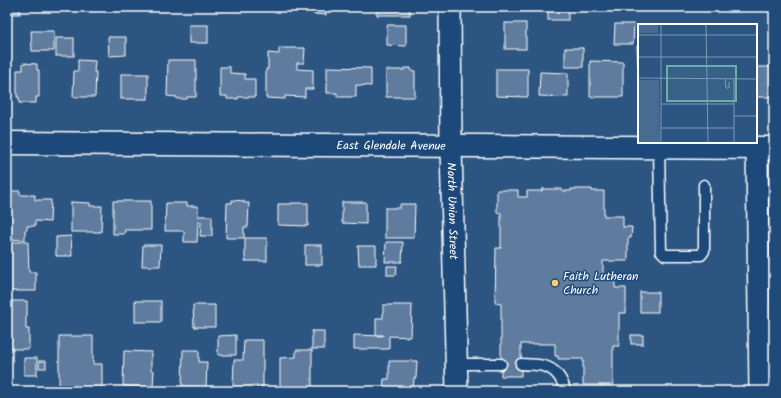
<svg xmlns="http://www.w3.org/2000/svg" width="781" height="398" viewBox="0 0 781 398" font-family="Kalam,sans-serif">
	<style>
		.building { fill: #5e7c9f; stroke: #fff }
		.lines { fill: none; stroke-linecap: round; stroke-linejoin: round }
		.service-casing { stroke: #fff; stroke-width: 13 }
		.minor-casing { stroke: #fff; stroke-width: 24 }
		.tertiary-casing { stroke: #fff; stroke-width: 25 }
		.service { stroke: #1f4a7a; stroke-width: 10 }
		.minor { stroke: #1f4a7a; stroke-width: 21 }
		.tertiary { stroke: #1f4a7a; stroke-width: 22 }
		.poi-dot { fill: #ffd166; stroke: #1f4a7a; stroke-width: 1.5 }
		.labels { text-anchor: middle; stroke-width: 3; stroke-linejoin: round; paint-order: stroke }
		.street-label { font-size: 12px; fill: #fff; stroke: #1f4a7a }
		.poi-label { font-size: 12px; fill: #fff; stroke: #1f4a7a; text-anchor: start }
		.inset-road { fill: none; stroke: #8099b4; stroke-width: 1 }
		.view { fill: #6fada8; fill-opacity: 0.15; stroke: #6fada8; stroke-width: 2 }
		.inset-edge { fill: none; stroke: #fff; stroke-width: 2 }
	</style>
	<rect width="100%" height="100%" fill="#2c5582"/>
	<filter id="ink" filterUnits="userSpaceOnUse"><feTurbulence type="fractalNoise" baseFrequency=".025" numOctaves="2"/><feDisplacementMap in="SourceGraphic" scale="8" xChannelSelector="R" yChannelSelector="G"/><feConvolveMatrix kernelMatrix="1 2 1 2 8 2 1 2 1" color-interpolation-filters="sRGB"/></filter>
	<g filter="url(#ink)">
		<!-- building -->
		<g class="building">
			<rect x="7" y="7" width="13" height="7"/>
			<rect x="236" y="7" width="22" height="2"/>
			<polygon points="314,7 326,7 326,15 313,14"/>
			<rect x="377" y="7" width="33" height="8"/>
			<rect x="548" y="7" width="20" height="13"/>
			<rect x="615" y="7" width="19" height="2"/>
			<rect x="505" y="23" width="21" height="26"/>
			<polygon points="615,24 634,24 633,44 614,44"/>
			<rect x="189" y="25" width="19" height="18"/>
			<polygon points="387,25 406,25 406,46 387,45"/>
			<polygon points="31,31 54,31 54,51 32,51"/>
			<polygon points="108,37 126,37 126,55 109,56"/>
			<rect x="56" y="38" width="18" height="18"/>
			<polygon points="637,46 639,46 639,66 638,66"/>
			<polygon points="279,48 305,48 304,63 297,63 297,69 313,70 313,89 305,89 305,97 285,96 285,99 266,98 266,69 268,69 268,53 279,54"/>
			<rect x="565" y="48" width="18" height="19"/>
			<polygon points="78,60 95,61 94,72 96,72 95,97 73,97 74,71 78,71"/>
			<polygon points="168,60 196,60 196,97 187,97 187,99 177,99 177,97 167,96"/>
			<polygon points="590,61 623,62 623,97 590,97"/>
			<polygon points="23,63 37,64 37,70 39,70 39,97 36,97 36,103 19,103 19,97 17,97 17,70 23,70"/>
			<polygon points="220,67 230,67 230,73 245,74 245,79 255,79 255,97 238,97 238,99 227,99 227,96 220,96"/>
			<polygon points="327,67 371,68 371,86 356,85 356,97 337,97 337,93 327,93"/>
			<rect x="756" y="67" width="18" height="30"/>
			<polygon points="404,68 411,68 411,71 415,71 415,97 386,97 386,70 404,70"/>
			<polygon points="496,69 528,69 528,97 496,96"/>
			<polygon points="540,72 568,73 568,97 539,96"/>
			<rect x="121" y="74" width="27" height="25"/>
			<polygon points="542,189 562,189 562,191 571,191 571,189 592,189 592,191 604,191 604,216 623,216 623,227 632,227 631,238 628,238 628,261 603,261 603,278 615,278 615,288 626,288 626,313 619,313 619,346 613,346 613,385 583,385 583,359 558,359 558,356 555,356 555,344 521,344 521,376 501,376 501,304 495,303 496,248 501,248 501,213 497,213 497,190 518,190 518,197 527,197 527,191 542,191"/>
			<polygon points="7,191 20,191 20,195 35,195 35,200 51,200 50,222 35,221 35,226 27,226 27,230 25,230 25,240 7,239"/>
			<polygon points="232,200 244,201 244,203 249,203 248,227 244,227 244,238 226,238 227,203 232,203"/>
			<polygon points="113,201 151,201 151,230 125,230 124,234 113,234"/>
			<polygon points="71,202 90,203 90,206 102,206 101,232 71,232"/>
			<polygon points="342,202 366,202 366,224 342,223"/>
			<polygon points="166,203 187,203 187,206 198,206 198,216 212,216 212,236 200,236 201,222 198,222 197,242 184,242 184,231 165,231"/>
			<polygon points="291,203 308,203 308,226 278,225 278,204 291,204"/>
			<polygon points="400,204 415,204 414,238 385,238 385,208 400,208"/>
			<polygon points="71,236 72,256 56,256 56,237"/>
			<rect x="245" y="238" width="22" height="23"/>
			<polygon points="7,242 28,242 29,272 36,272 36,291 7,291"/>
			<polygon points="386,242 403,242 402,262 385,262"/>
			<polygon points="143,245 161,245 160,266 142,266"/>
			<rect x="305" y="245" width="17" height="20"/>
			<polygon points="358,246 376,246 376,265 359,265"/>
			<polygon points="387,266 397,266 396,275 387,275"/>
			<rect x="640" y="292" width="18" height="20"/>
			<polygon points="7,301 27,301 27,316 26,316 26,329 29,329 29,349 7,349"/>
			<rect x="135" y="301" width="26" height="21"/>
			<polygon points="193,305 215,305 215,327 194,327"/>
			<polygon points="383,305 412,305 411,337 389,336 389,349 354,349 354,335 383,336 383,335 376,335 376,318 383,318"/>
			<rect x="312" y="331" width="12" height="18"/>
			<polygon points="236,335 236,355 218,355 218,336"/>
			<rect x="631" y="335" width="12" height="9"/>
			<polygon points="59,336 93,336 93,364 102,364 102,388 59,388"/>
			<polygon points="244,340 263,340 263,387 257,387 257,389 251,389 251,391 242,391 243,387 233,387 234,360 243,360"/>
			<polygon points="183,350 199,350 199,362 207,362 206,387 182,386"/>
			<polygon points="296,350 312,350 312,389 289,389 289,388 280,388 280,358 296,357"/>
			<polygon points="124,351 151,352 151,370 154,371 153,387 123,386"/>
			<rect x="24" y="358" width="13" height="17"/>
			<rect x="39" y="361" width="7" height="7"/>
			<polygon points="389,361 417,361 416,378 414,378 413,391 383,391 384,379 389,379"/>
		</g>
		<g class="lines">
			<!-- service casing -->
			<g class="service-casing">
				<g id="service">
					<polyline points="659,148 661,251 665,255 701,255 704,251 704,185"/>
					<polyline points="456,364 501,364"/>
					<path d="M521,364C528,365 536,364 543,366C555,368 563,380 565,391"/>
				</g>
			</g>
			<!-- minor casing -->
			<g class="minor-casing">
				<g id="minor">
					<path id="s1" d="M450,7L451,147L457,391"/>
					<polyline points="757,149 760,391"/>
				</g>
			</g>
			<!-- tertiary casing -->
			<g class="tertiary-casing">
				<g id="tertiary">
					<path id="s2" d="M7,143L774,148"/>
				</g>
			</g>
			<!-- service -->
			<use href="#service" class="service"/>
			<!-- minor -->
			<use href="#minor" class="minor"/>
			<!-- tertiary -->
			<use href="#tertiary" class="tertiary"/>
		</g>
	</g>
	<!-- markers -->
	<circle class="poi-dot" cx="555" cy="283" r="4"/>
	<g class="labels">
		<!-- street labels -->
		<g class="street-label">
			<text dy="4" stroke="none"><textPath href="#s2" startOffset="384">East Glendale Avenue</textPath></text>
			<text dy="4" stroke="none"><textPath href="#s1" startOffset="204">North Union Street</textPath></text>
		</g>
		<!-- poi labels -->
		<g class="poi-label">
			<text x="563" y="280">Faith Lutheran<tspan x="563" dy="14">Church</tspan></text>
		</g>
	</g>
	<!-- overview -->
	<g transform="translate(638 24)">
		<rect width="119" height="119" fill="#2c5582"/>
		<path d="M0,0H20V9H0ZM0,56H21L22,119H0Z" fill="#486b92"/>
		<path class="inset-road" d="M23,0V119M68,0L70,119M119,0V13M0,11H119M0,33H119M0,54L119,55M87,55L88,64H91V58M96,55V119M23,80H96M96,92H119M23,104H96"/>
		<path class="view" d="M29,42H98V77H29Z"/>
		<rect width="119" height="119" class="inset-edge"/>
	</g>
	<!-- margin -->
	<rect width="781" height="398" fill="none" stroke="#1f4a7a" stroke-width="24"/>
	<rect x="12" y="12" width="757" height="374" fill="none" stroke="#fff" stroke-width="1.5" filter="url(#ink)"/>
</svg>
